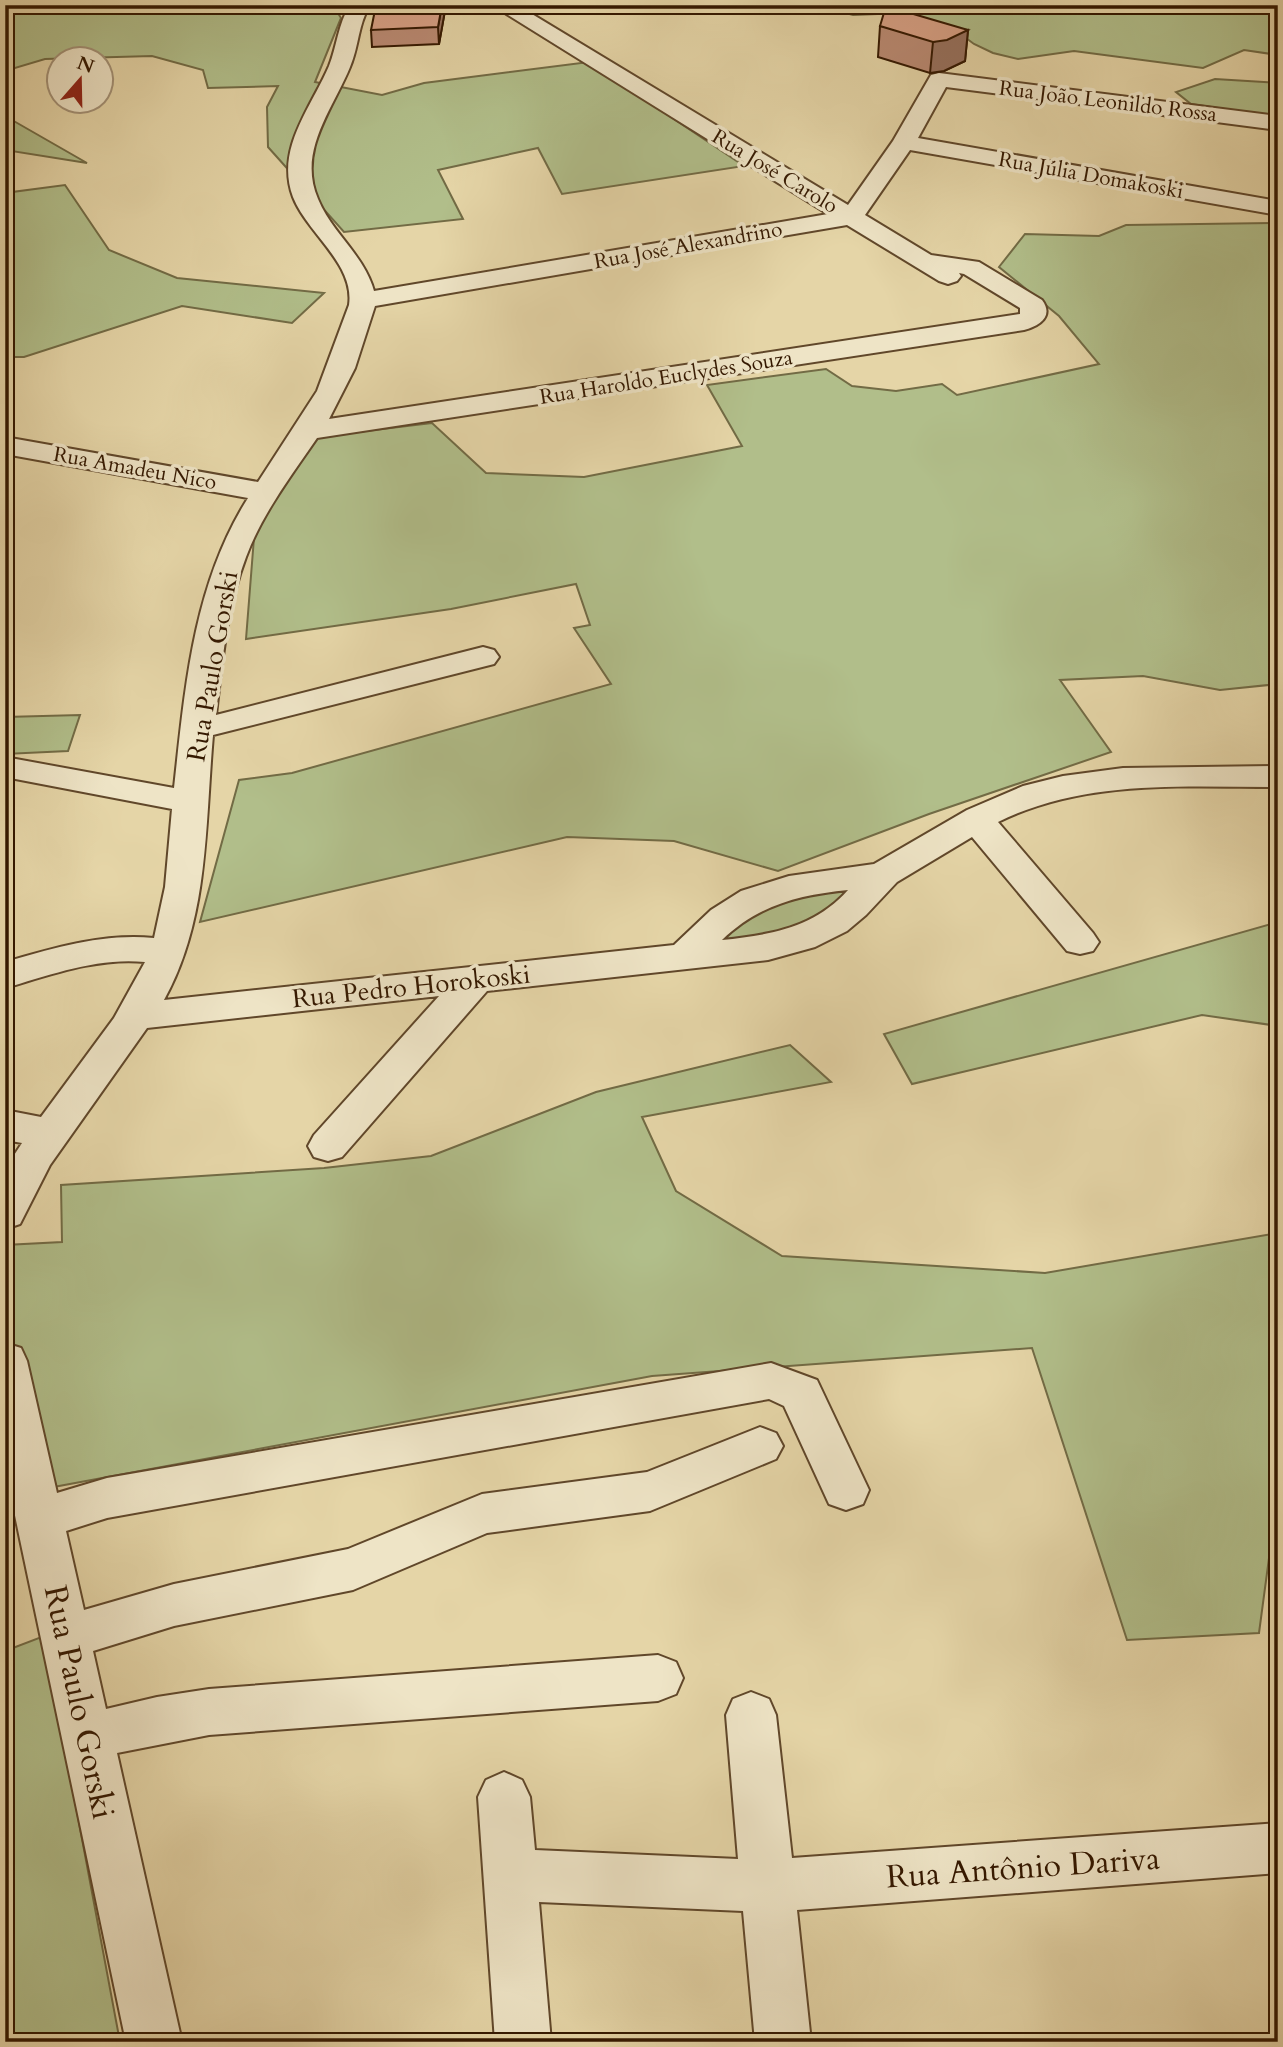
<svg xmlns="http://www.w3.org/2000/svg" width="1283" height="2047" viewBox="0 0 1283 2047" font-family="Cardo,serif">
	<style>
		.green { fill: #b1be8a; stroke: #726b45; stroke-width: 2 }
		.lines { fill: none; stroke-linecap: round; stroke-linejoin: round }
		.minor-casing { stroke: #60472a; stroke-width: 4 }
		.minor { fill: #eee4c6; fill-rule: evenodd }
		.wall { fill: #ba8a73; stroke: #341800; stroke-width: 2 }
		.shaded-wall { fill: #97715e; stroke: #341800; stroke-width: 2 }
		.building { fill: #d8a186; stroke: #341800; stroke-width: 2 }
		.labels { text-anchor: middle; stroke-width: 7; stroke-linejoin: round; paint-order: stroke }
		.far-street-label { font-size: 21px; fill: #341800; stroke: #eee4c6 }
		.street-label { font-size: 26px; fill: #341800; stroke: #eee4c6 }
		.near-street-label { font-size: 32px; fill: #341800; stroke: #eee4c6 }
	</style>
	<rect width="100%" height="100%" fill="#e5d5a7"/>
	<filter id="stains"><feTurbulence type="fractalNoise" baseFrequency=".00286" numOctaves="4"/><feColorMatrix values="0 0 0 0 .2 0 0 0 0 .09 0 0 0 0 .02 0 0 0 .5 -.17"/></filter>
	<radialGradient id="worn" r=".72"><stop offset=".6" stop-color="#630" stop-opacity="0"/><stop offset="1" stop-color="#630" stop-opacity=".3"/></radialGradient>
	<!-- green -->
	<g class="green">
		<polygon points="5,5 333,5 341,18 315,82 382,95 424,83 589,62 744,166 562,194 538,148 438,170 463,219 344,232 268,147 267,107 278,86 208,88 203,70 152,56 45,59 5,71"/>
		<polygon points="816,5 1215,5 1278,12 1278,55 1244,50 1203,68 1074,51 1018,59 993,53 974,44 951,27 903,13 853,15"/>
		<polygon points="1215,79 1278,83 1278,117 1191,104 1176,92"/>
		<polygon points="5,116 87,163 5,150"/>
		<polygon points="65,185 109,250 177,278 324,293 292,323 182,306 24,357 5,357 5,193"/>
		<polygon points="1278,223 1278,684 1220,690 1143,676 1060,680 1111,752 929,814 778,871 674,841 567,837 200,922 239,780 292,773 611,684 574,628 590,625 576,584 451,609 246,639 255,525 316,437 432,423 486,473 584,477 742,446 707,385 826,369 852,386 896,391 942,384 957,395 1099,364 1059,316 999,267 1025,234 1099,236 1126,225"/>
		<polygon points="80,715 68,751 5,754 5,717"/>
		<polygon points="859,884 821,920 712,948 726,929 766,902"/>
		<polygon points="1278,922 1278,1026 1202,1015 912,1084 884,1034"/>
		<polygon points="790,1045 831,1082 642,1117 676,1191 782,1256 1045,1273 1278,1233 1278,1556 1269,1558 1259,1633 1127,1640 1032,1348 652,1376 5,1496 5,1245 62,1242 61,1185 324,1168 431,1156 596,1092"/>
		<polygon points="44,1636 120,2042 5,2042 5,1651"/>
	</g>
	<g class="lines">
		<!-- minor casing -->
		<g class="minor-casing">
			<g id="minor">
				<path d="M350,5H370C358,24 359,46 350,67C333,109 297,151 318,199C332,233 364,255 374,291L828,214L492,5H517L848,205L893,141L931,75L939,73L1278,116V130L946,87L918,138L1278,201V215L910,150L865,215L931,255L979,262L1042,300C1054,316 1040,326 1024,330L317,438C291,476 262,514 246,557C227,607 222,662 216,715L483,647L494,650L499,657L494,664L213,735C205,826 209,919 164,1000L674,945L711,910L741,891L789,876L874,864L967,810L1023,786L1063,776L1123,768L1278,766V787C1183,787 1085,779 998,822L1093,933L1099,942L1093,951L1080,954L1067,951L972,837L897,882L866,915L847,931L815,947L768,960L487,991L342,1157L328,1161L314,1157L308,1146L314,1135L439,996L147,1028L50,1165L20,1224L5,1229V1169L22,1143L5,1140V1110L41,1117L114,1018L145,962C98,957 50,975 5,988V962C54,948 103,933 154,938L165,887L172,809L5,777V757L174,788C185,688 193,585 248,498L5,454V437L258,482L317,391L349,305C355,264 307,233 293,197C275,149 311,108 329,66C337,46 338,24 350,5ZM847,225L939,281L948,284L957,281L961,276L959,273L964,274L1020,308V314L329,419L355,368L375,306ZM848,890C814,928 770,935 722,940C758,905 799,895 848,890Z"/>
				<path d="M1229,5H1278V11C1262,15 1247,13 1232,9Z"/>
				<polygon points="5,1343 21,1348 27,1361 57,1493 107,1478 771,1363 817,1380 869,1490 863,1504 846,1510 829,1504 784,1406 769,1399 107,1518 66,1531 84,1610 174,1584 348,1549 482,1494 647,1472 760,1427 776,1433 783,1446 776,1459 650,1511 487,1533 353,1590 174,1626 93,1651 106,1709 157,1697 209,1689 658,1655 676,1662 683,1678 676,1694 658,1701 209,1735 117,1753 182,2042 126,2042 5,1468"/>
				<polygon points="751,1692 769,1699 776,1715 792,1858 1278,1823 1278,1873 797,1910 811,2042 755,2042 743,1911 539,1902 551,2042 495,2042 478,1797 486,1780 504,1772 522,1780 530,1797 535,1850 738,1859 726,1715 733,1699"/>
			</g>
		</g>
		<!-- minor -->
		<use href="#minor" class="minor"/>
	</g>
	<!-- wall -->
	<g class="wall">
		<polygon points="446,5 439,44 372,47 371,30"/>
		<polygon points="880,26 968,30 965,61 944,71 930,73 878,57"/>
	</g>
	<!-- shaded-wall -->
	<g class="shaded-wall">
		<polygon points="442,5 446,5 439,44 438,27"/>
		<polygon points="968,30 965,61 944,71 930,73 933,42"/>
	</g>
	<!-- building -->
	<g class="building">
		<polygon points="376,5 442,5 438,27 371,30"/>
		<polygon points="886,6 968,30 947,40 933,42 880,26"/>
	</g>
	<g class="labels">
		<!-- far-street labels -->
		<g class="far-street-label">
			<text transform="translate(1108 101) rotate(7)" y="7">Rua João Leonildo Rossa</text>
			<text transform="translate(775 171) rotate(31)" y="7">Rua José Carolo</text>
			<text transform="translate(1091 175) rotate(10)" y="7">Rua Júlia Domakoski</text>
			<text transform="translate(688 245) rotate(-10)" y="7">Rua José Alexandrino</text>
			<text transform="translate(666 377) rotate(-9)" y="7">Rua Haroldo Euclydes Souza</text>
			<text transform="translate(135 468) rotate(10)" y="7">Rua Amadeu Nico</text>
		</g>
		<!-- street labels -->
		<g class="street-label">
			<text transform="translate(212 666) rotate(-80)" y="9">Rua Paulo Gorski</text>
			<text transform="translate(411 986) rotate(-6)" y="9">Rua Pedro Horokoski</text>
		</g>
		<!-- near-street labels -->
		<g class="near-street-label">
			<text transform="translate(80 1702) rotate(78)" y="11">Rua Paulo Gorski</text>
			<text transform="translate(1023 1867) rotate(-4)" y="11">Rua Antônio Dariva</text>
		</g>
	</g>
	<!-- margin -->
	<rect width="1283" height="2047" fill="none" stroke="#e5d5a7" stroke-width="28"/>
	<rect x="7" y="7" width="1269" height="2033" fill="none" stroke="#341800" stroke-width="3.5"/>
	<rect x="14" y="14" width="1255" height="2019" fill="none" stroke="#341800" stroke-width="2"/>
	<!-- north arrow -->
	<g transform="translate(80 80) rotate(20)"><circle r="33" fill="#eee4c6" stroke="#a49277" stroke-width="2"/>
	<path d="M0-5L12 26L0 18L-12 26Z" fill="#8f2418"/>
	<text y="-10" font-size="19" font-weight="bold" text-anchor="middle" fill="#341800">N</text>
	</g>
	<rect width="100%" height="100%" filter="url(#stains)"/>
	<rect width="100%" height="100%" fill="url(#worn)"/>
</svg>
